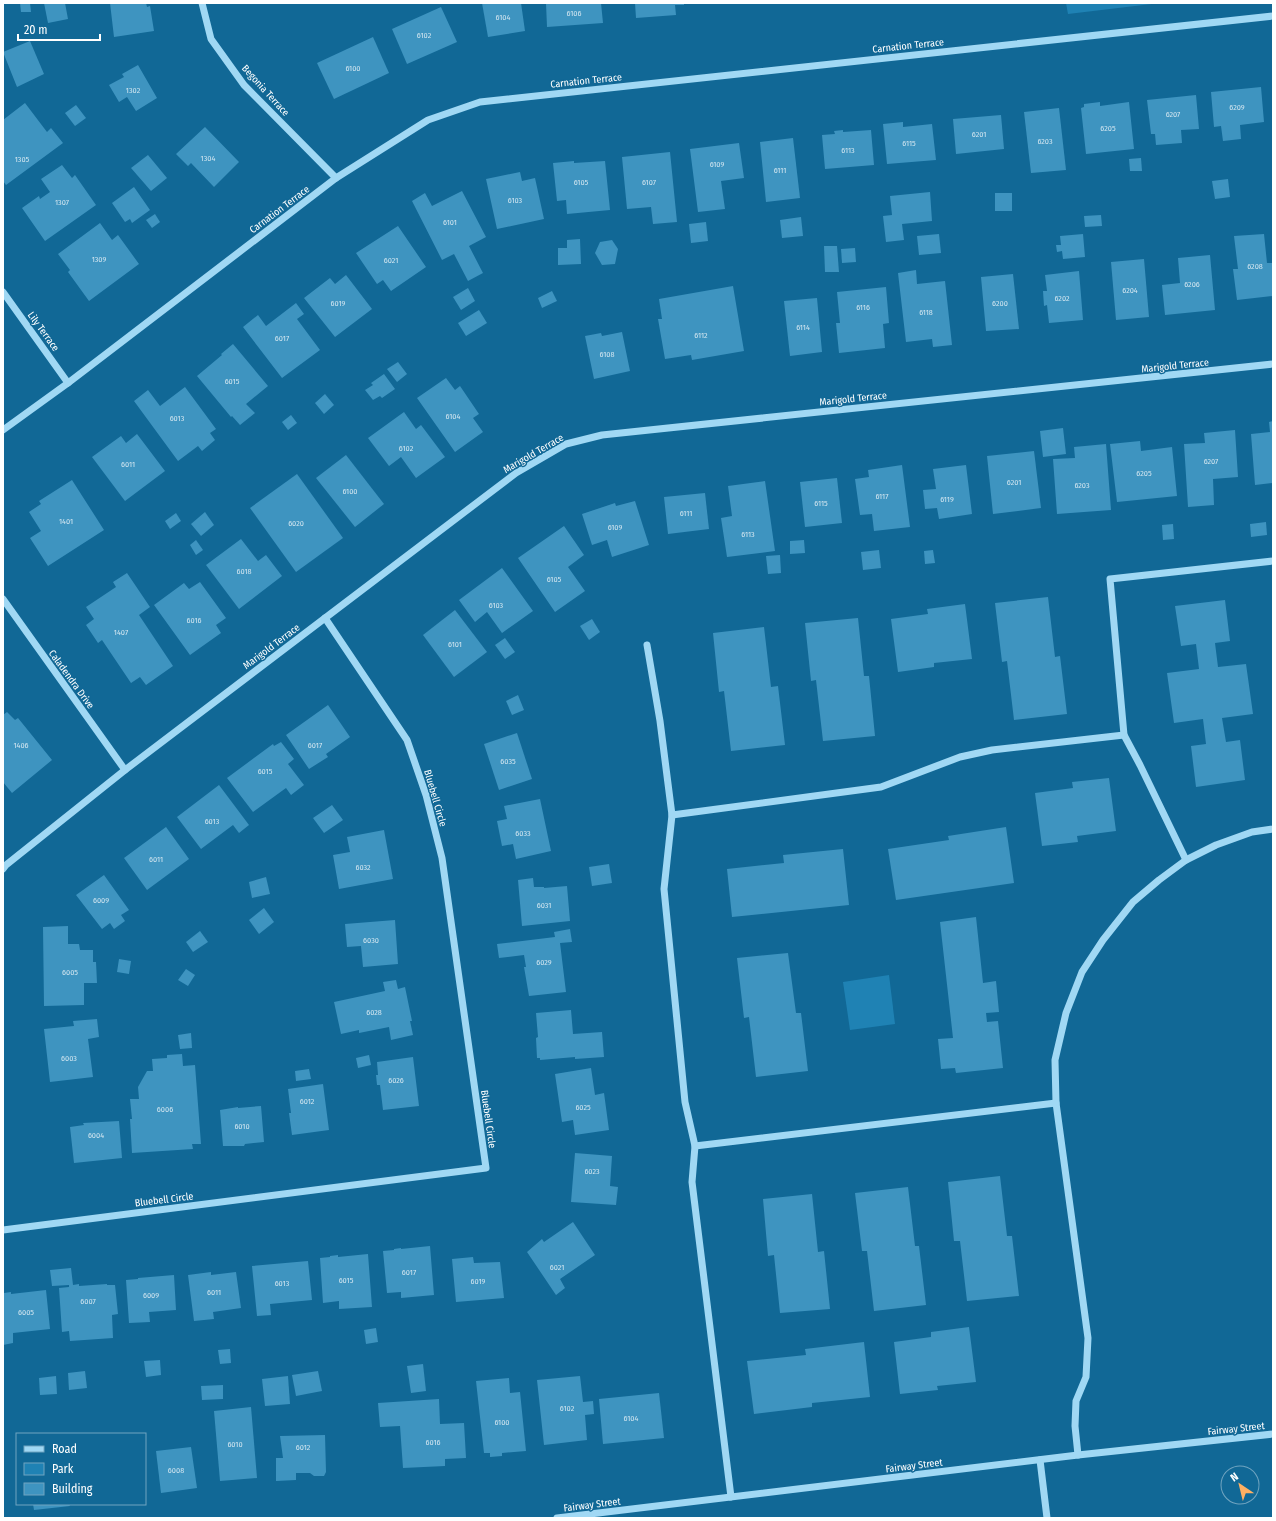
<svg xmlns="http://www.w3.org/2000/svg" width="1276" height="1521" viewBox="0 0 1276 1521" font-family="'Fira Sans Condensed',sans-serif">
	<style>
		.green { fill: #1f82b4 }
		.building { fill: #3e94c0 }
		.lines { fill: none; stroke-linecap: round; stroke-linejoin: round }
		.minor { stroke: #a0d8f4; stroke-width: 7 }
		.labels { text-anchor: middle; stroke-width: 3; stroke-linejoin: round; paint-order: stroke }
		.number-label { font-size: 8px; fill: #cfe4ef }
		.street-label { font-size: 10px; fill: #fff; stroke: #116896 }
	</style>
	<rect width="100%" height="100%" fill="#116896"/>
	<!-- green -->
	<g class="green">
		<polygon points="1066,3 1160,3 1068,14"/>
		<polygon points="889,975 895,1024 850,1030 843,982"/>
	</g>
	<!-- building -->
	<g class="building">
		<polygon points="20,3 30,3 31,12 21,12"/>
		<polygon points="44,3 65,3 68,19 48,23"/>
		<polygon points="110,3 146,3 147,7 150,6 154,31 114,37"/>
		<polygon points="482,3 521,3 525,31 488,37"/>
		<polygon points="546,3 601,3 603,23 547,27"/>
		<polygon points="635,3 684,3 684,5 675,5 676,15 636,18"/>
		<polygon points="441,7 457,42 407,64 392,29"/>
		<polygon points="373,37 389,73 334,99 317,63"/>
		<polygon points="30,41 44,74 17,87 3,52"/>
		<polygon points="138,65 157,98 136,111 127,97 119,102 109,85 124,77 122,74"/>
		<polygon points="1261,87 1264,122 1240,125 1241,139 1223,141 1221,126 1214,127 1211,92"/>
		<polygon points="1196,95 1199,129 1181,130 1182,143 1156,145 1155,134 1151,134 1147,100"/>
		<polygon points="1100,102 1100,106 1129,102 1134,149 1086,154 1081,108 1084,107 1084,104"/>
		<polygon points="25,103 47,132 51,128 63,143 6,185 3,181 3,120"/>
		<polygon points="76,105 86,118 75,126 65,113"/>
		<polygon points="1059,108 1066,170 1031,173 1024,112"/>
		<polygon points="1001,115 1004,149 956,154 953,119"/>
		<polygon points="903,122 903,127 932,124 936,160 887,164 883,124"/>
		<polygon points="205,127 239,162 214,187 191,163 188,166 176,154"/>
		<polygon points="843,130 843,132 871,130 874,165 825,169 822,135 835,134 834,131"/>
		<polygon points="793,138 800,198 766,202 760,142"/>
		<polygon points="739,143 744,178 721,181 725,209 698,212 690,149"/>
		<polygon points="670,152 677,222 653,224 651,207 627,209 622,157"/>
		<polygon points="148,155 167,178 151,191 131,168"/>
		<polygon points="1141,158 1142,171 1130,171 1129,159"/>
		<polygon points="574,161 574,163 605,161 610,210 567,214 566,200 557,201 553,163"/>
		<polygon points="62,165 72,178 75,175 96,205 45,241 22,208 39,196 40,199 50,192 41,179"/>
		<polygon points="520,172 522,181 535,178 544,219 497,229 486,179"/>
		<polygon points="1228,179 1230,197 1215,199 1212,181"/>
		<polygon points="134,187 150,210 132,223 130,219 125,222 112,203"/>
		<polygon points="462,191 486,237 469,246 483,273 468,281 454,254 442,260 412,201 425,193 432,206"/>
		<polygon points="930,192 932,221 902,224 904,240 886,242 883,216 892,215 890,196"/>
		<rect x="995" y="193" width="17" height="18"/>
		<polygon points="155,214 160,222 152,228 146,220"/>
		<polygon points="1101,215 1102,226 1085,227 1084,216"/>
		<polygon points="801,217 803,236 782,238 780,220"/>
		<polygon points="706,222 708,241 691,243 689,224"/>
		<polygon points="100,223 112,240 118,235 139,264 89,301 68,272 70,270 58,254"/>
		<polygon points="398,226 426,267 391,291 383,280 377,284 356,253"/>
		<polygon points="939,234 941,253 919,255 917,236"/>
		<polygon points="1083,234 1085,257 1063,259 1062,251 1057,252 1056,245 1061,245 1060,236"/>
		<polygon points="1264,234 1267,263 1273,263 1273,296 1237,300 1233,269 1238,269 1234,236"/>
		<polygon points="580,239 581,264 558,265 558,248 567,248 567,240"/>
		<polygon points="612,240 618,249 615,264 602,265 595,253 600,242"/>
		<polygon points="824,246 837,246 839,272 825,272"/>
		<polygon points="855,248 856,262 842,263 841,249"/>
		<polygon points="1210,255 1215,310 1165,315 1162,285 1180,283 1178,258"/>
		<polygon points="1144,259 1149,317 1116,320 1111,262"/>
		<polygon points="916,270 917,284 945,281 952,345 933,347 932,339 906,342 898,273"/>
		<polygon points="1079,271 1083,320 1049,323 1047,305 1044,306 1043,291 1047,291 1045,275"/>
		<polygon points="1013,274 1019,329 986,331 981,277"/>
		<polygon points="346,275 372,309 335,337 304,298 330,278 335,284"/>
		<polygon points="733,286 744,351 692,360 691,355 665,359 658,319 662,319 659,299"/>
		<polygon points="886,287 889,323 883,324 885,348 839,353 836,323 840,323 837,292"/>
		<polygon points="468,288 475,301 461,310 453,297"/>
		<polygon points="552,291 557,301 542,308 538,298"/>
		<polygon points="817,298 822,352 790,356 784,301"/>
		<polygon points="296,303 304,314 297,319 320,350 282,378 243,327 258,315 266,326"/>
		<polygon points="479,310 487,323 466,336 458,323"/>
		<polygon points="622,332 630,371 594,379 585,336 601,333 602,336"/>
		<polygon points="233,344 268,386 246,404 255,413 240,425 232,416 231,417 197,376 222,355 221,354"/>
		<polygon points="398,362 407,374 397,382 387,369"/>
		<polygon points="384,374 395,389 382,398 380,396 373,400 365,390 373,385 371,383"/>
		<polygon points="446,378 455,390 460,386 479,414 473,418 483,432 455,452 417,398"/>
		<polygon points="185,387 216,429 210,433 215,440 202,451 198,446 178,461 134,401 148,390 160,406"/>
		<polygon points="325,394 334,405 324,414 315,403"/>
		<polygon points="404,412 416,429 421,425 445,457 416,478 401,457 389,466 368,438"/>
		<polygon points="291,415 297,423 288,430 282,422"/>
		<polygon points="1273,421 1273,483 1255,485 1251,434 1270,432 1269,422"/>
		<polygon points="1063,428 1066,454 1043,457 1040,431"/>
		<polygon points="1235,430 1238,477 1213,479 1214,505 1188,507 1184,444 1205,443 1204,433"/>
		<polygon points="137,434 165,471 125,501 92,457 121,436 126,443"/>
		<polygon points="1140,441 1141,451 1172,447 1177,496 1117,502 1110,444"/>
		<polygon points="1106,444 1111,510 1057,514 1053,459 1075,458 1074,447"/>
		<polygon points="1034,451 1041,508 993,514 987,456"/>
		<polygon points="346,455 384,504 355,527 316,478"/>
		<polygon points="902,465 910,527 874,531 872,514 860,515 855,479 869,477 868,470"/>
		<polygon points="966,465 972,514 939,519 937,508 925,509 923,490 936,489 933,469"/>
		<polygon points="297,474 343,538 296,572 250,508"/>
		<polygon points="837,478 842,523 805,527 800,482"/>
		<polygon points="72,480 104,530 48,566 30,538 41,531 29,512 41,504 39,501"/>
		<polygon points="765,481 775,551 727,557 721,518 732,516 728,486"/>
		<polygon points="705,493 709,529 668,534 664,497"/>
		<polygon points="635,501 649,545 612,557 607,540 592,545 582,514 615,503 616,506"/>
		<polygon points="205,512 214,525 201,536 191,524"/>
		<polygon points="176,513 181,521 170,529 165,521"/>
		<polygon points="1266,522 1267,535 1251,537 1250,524"/>
		<polygon points="1173,524 1174,539 1163,540 1162,525"/>
		<polygon points="564,526 584,555 568,567 585,591 555,612 518,558"/>
		<polygon points="241,539 258,561 266,555 282,576 239,609 206,565"/>
		<polygon points="196,540 203,550 196,555 190,545"/>
		<polygon points="804,540 805,553 790,554 790,541"/>
		<polygon points="879,550 881,568 863,570 861,552"/>
		<polygon points="933,550 935,563 925,564 924,551"/>
		<polygon points="780,555 781,573 768,574 766,556"/>
		<polygon points="502,568 533,611 502,633 487,612 475,622 459,600"/>
		<polygon points="127,573 150,607 139,615 173,666 146,685 140,677 131,683 102,640 98,643 86,625 94,619 86,607 116,587 113,582"/>
		<polygon points="200,582 226,618 216,625 221,633 190,655 154,605 184,583 189,589"/>
		<polygon points="1048,597 1055,657 1060,656 1067,714 1014,720 1007,661 1002,662 995,603"/>
		<polygon points="1225,600 1230,641 1215,643 1218,667 1246,664 1253,714 1222,718 1226,742 1240,740 1245,780 1196,787 1191,746 1206,744 1203,719 1174,723 1167,673 1199,669 1196,644 1181,646 1175,606"/>
		<polygon points="965,604 972,659 934,663 934,667 898,672 891,619 928,614 927,609"/>
		<polygon points="455,610 487,652 454,677 423,635"/>
		<polygon points="858,618 864,676 869,676 875,736 823,741 816,680 811,681 805,623"/>
		<polygon points="592,619 600,632 589,640 580,626"/>
		<polygon points="764,627 771,687 778,686 785,745 731,751 724,691 719,692 713,633"/>
		<polygon points="505,638 515,652 505,659 495,645"/>
		<polygon points="518,695 524,710 512,715 506,701"/>
		<polygon points="328,705 350,737 326,754 328,757 309,769 286,735"/>
		<polygon points="7,712 15,720 18,718 52,760 12,793 3,782 3,715"/>
		<polygon points="517,733 532,779 499,790 484,744"/>
		<polygon points="281,742 294,759 288,764 304,785 291,795 286,788 253,812 227,778 273,744 274,746"/>
		<polygon points="1109,778 1116,831 1077,836 1078,842 1042,846 1035,793 1073,788 1072,782"/>
		<polygon points="219,785 249,825 239,833 233,825 201,849 177,817"/>
		<polygon points="540,799 551,851 516,859 513,844 502,846 497,821 507,819 504,806"/>
		<polygon points="332,805 343,820 324,833 313,818"/>
		<polygon points="166,827 189,859 147,890 124,858"/>
		<polygon points="1006,827 1014,883 896,900 888,849 949,840 948,836"/>
		<polygon points="384,830 393,879 339,889 333,855 350,852 347,837"/>
		<polygon points="843,849 849,905 732,917 727,869 784,863 783,855"/>
		<polygon points="609,864 612,883 592,886 589,867"/>
		<polygon points="104,875 129,910 121,915 125,921 114,929 110,923 102,929 76,895"/>
		<polygon points="266,877 270,894 252,898 249,882"/>
		<polygon points="533,878 534,887 544,887 544,888 567,886 570,921 522,926 518,880"/>
		<polygon points="264,908 274,922 259,934 249,920"/>
		<polygon points="976,917 983,983 996,981 999,1012 986,1013 987,1022 998,1021 1003,1068 956,1073 955,1068 941,1069 938,1039 953,1038 940,922"/>
		<polygon points="395,920 398,964 363,967 361,946 347,947 345,924"/>
		<polygon points="68,926 68,944 79,944 80,950 93,950 93,962 96,962 97,983 84,983 84,1005 44,1006 43,927"/>
		<polygon points="570,929 572,942 560,943 566,992 529,996 524,967 526,967 524,955 499,958 497,944 555,937 554,932"/>
		<polygon points="200,931 208,942 193,952 186,942"/>
		<polygon points="788,953 796,1013 801,1013 808,1071 756,1077 749,1017 744,1018 737,958"/>
		<polygon points="119,959 131,961 129,974 117,972"/>
		<polygon points="186,969 195,975 188,986 178,980"/>
		<polygon points="396,980 398,989 405,987 412,1021 410,1021 413,1035 391,1040 389,1027 359,1033 359,1030 341,1034 334,1002 385,991 383,982"/>
		<polygon points="571,1010 573,1034 602,1032 604,1057 575,1059 575,1057 540,1060 540,1058 537,1058 536,1038 538,1037 536,1013"/>
		<polygon points="97,1019 99,1037 88,1039 93,1077 50,1082 44,1029 74,1026 73,1021"/>
		<polygon points="191,1033 192,1048 180,1049 178,1035"/>
		<polygon points="182,1054 183,1066 195,1065 201,1144 192,1144 193,1149 132,1153 130,1119 132,1119 130,1099 139,1099 138,1087 147,1071 153,1071 152,1059 167,1058 167,1055"/>
		<polygon points="369,1055 371,1065 358,1068 356,1058"/>
		<polygon points="413,1057 419,1106 383,1110 380,1085 377,1085 376,1075 378,1075 377,1062"/>
		<polygon points="591,1068 595,1095 604,1093 609,1130 575,1135 573,1120 562,1122 555,1074"/>
		<polygon points="309,1069 311,1079 296,1081 295,1071"/>
		<polygon points="323,1084 329,1130 292,1135 289,1113 291,1113 288,1089"/>
		<polygon points="261,1106 264,1142 245,1144 244,1146 223,1146 220,1110 238,1107 238,1108"/>
		<polygon points="119,1121 122,1158 74,1163 70,1127 84,1125 83,1123"/>
		<polygon points="575,1153 612,1156 610,1186 618,1187 616,1205 571,1202"/>
		<polygon points="1000,1176 1007,1236 1012,1236 1019,1296 967,1301 960,1241 954,1241 948,1182"/>
		<polygon points="908,1187 915,1246 919,1246 926,1305 874,1311 867,1251 862,1251 855,1193"/>
		<polygon points="812,1194 818,1252 824,1251 830,1309 780,1313 774,1255 768,1256 763,1199"/>
		<polygon points="573,1222 595,1255 560,1279 565,1288 556,1295 527,1252 542,1239 544,1242"/>
		<polygon points="430,1246 434,1295 401,1298 401,1292 387,1293 383,1251 394,1250 394,1249 401,1248 401,1249"/>
		<polygon points="368,1254 372,1307 339,1309 339,1301 323,1303 320,1258 330,1257 330,1256 338,1255 338,1257"/>
		<polygon points="473,1257 474,1263 500,1262 504,1298 456,1302 452,1259"/>
		<polygon points="308,1261 312,1300 270,1304 271,1315 257,1316 252,1266"/>
		<polygon points="71,1268 73,1285 79,1284 79,1286 107,1284 107,1285 115,1285 118,1314 112,1315 113,1338 70,1341 69,1331 62,1332 59,1288 69,1287 69,1285 52,1286 50,1270"/>
		<polygon points="211,1272 211,1275 236,1272 241,1308 213,1312 214,1319 194,1321 188,1275"/>
		<polygon points="174,1275 176,1310 149,1312 150,1322 129,1323 126,1280 138,1279 138,1278"/>
		<polygon points="46,1290 50,1329 13,1333 13,1343 3,1345 4,1293 11,1292 11,1294"/>
		<polygon points="969,1327 976,1382 937,1386 938,1390 900,1394 894,1342 931,1337 931,1332"/>
		<polygon points="376,1328 378,1342 366,1344 364,1330"/>
		<polygon points="864,1342 870,1397 812,1403 812,1407 754,1414 747,1361 806,1355 805,1349"/>
		<polygon points="230,1349 231,1363 220,1364 218,1350"/>
		<polygon points="160,1360 161,1375 146,1377 144,1361"/>
		<polygon points="423,1364 426,1391 411,1393 407,1366"/>
		<polygon points="85,1371 87,1388 69,1390 68,1373"/>
		<polygon points="318,1371 322,1391 296,1396 292,1375"/>
		<polygon points="56,1376 57,1394 40,1395 39,1378"/>
		<polygon points="288,1376 290,1404 265,1406 262,1379"/>
		<polygon points="580,1376 583,1402 593,1401 594,1414 585,1415 587,1440 544,1445 537,1380"/>
		<polygon points="509,1378 510,1393 520,1392 526,1451 502,1453 502,1456 490,1457 490,1453 484,1453 476,1381"/>
		<polygon points="223,1385 223,1399 202,1400 201,1386"/>
		<polygon points="659,1393 664,1438 603,1444 599,1399"/>
		<polygon points="439,1399 440,1424 464,1423 466,1458 445,1459 445,1466 403,1468 400,1426 380,1427 378,1403"/>
		<polygon points="251,1407 257,1478 220,1481 214,1411"/>
		<polygon points="325,1435 326,1472 324,1476 314,1476 310,1473 296,1473 296,1480 276,1481 276,1458 283,1458 280,1436"/>
		<polygon points="191,1447 197,1488 161,1493 156,1451"/>
		<polygon points="33,1504 69,1504 70,1506 34,1510"/>
	</g>
	<g class="lines">
		<!-- minor -->
		<g class="minor">
			<polyline points="202,3 211,39 244,85 336,178"/>
			<polyline points="3,292 68,383"/>
			<polyline points="3,430 68,383 336,178 428,120 480,102 1273,16"/>
			<polyline points="3,599 125,770"/>
			<polyline points="647,645 660,721 672,815 664,889 685,1102 695,1146 692,1182 731,1497"/>
			<polyline points="672,815 881,787 960,757 992,750 1124,735"/>
			<polyline points="1186,860 1140,765 1124,735 1110,579 1273,561"/>
			<polyline points="3,869 6,865 125,770 516,473 566,444 602,435 1273,364"/>
			<polyline points="695,1146 1056,1103"/>
			<polyline points="3,1230 486,1168 442,858 426,795 407,740 325,618"/>
			<polyline points="1078,1455 1075,1426 1076,1401 1086,1377 1088,1338 1056,1103 1055,1060 1066,1013 1082,972 1103,940 1133,902 1159,880 1186,860 1216,845 1252,832 1273,829"/>
			<polyline points="1040,1460 1047,1518"/>
			<polyline points="557,1518 1078,1455 1273,1434"/>
		</g>
	</g>
	<g class="labels">
		<!-- number labels -->
		<g class="number-label">
			<text x="574" y="16">6106</text>
			<text x="503" y="20">6104</text>
			<text x="424" y="38">6102</text>
			<text x="353" y="71">6100</text>
			<text x="133" y="93">1302</text>
			<text x="1237" y="110">6209</text>
			<text x="1173" y="117">6207</text>
			<text x="1108" y="131">6205</text>
			<text x="979" y="137">6201</text>
			<text x="1045" y="144">6203</text>
			<text x="909" y="146">6115</text>
			<text x="848" y="153">6113</text>
			<text x="208" y="161">1304</text>
			<text x="22" y="162">1305</text>
			<text x="717" y="167">6109</text>
			<text x="780" y="173">6111</text>
			<text x="581" y="185">6105</text>
			<text x="649" y="185">6107</text>
			<text x="515" y="203">6103</text>
			<text x="62" y="205">1307</text>
			<text x="450" y="225">6101</text>
			<text x="99" y="262">1309</text>
			<text x="391" y="263">6021</text>
			<text x="1255" y="269">6208</text>
			<text x="1192" y="287">6206</text>
			<text x="1130" y="293">6204</text>
			<text x="1062" y="301">6202</text>
			<text x="338" y="306">6019</text>
			<text x="1000" y="306">6200</text>
			<text x="863" y="310">6116</text>
			<text x="926" y="315">6118</text>
			<text x="803" y="330">6114</text>
			<text x="701" y="338">6112</text>
			<text x="282" y="341">6017</text>
			<text x="607" y="357">6108</text>
			<text x="232" y="384">6015</text>
			<text x="453" y="419">6104</text>
			<text x="177" y="421">6013</text>
			<text x="406" y="451">6102</text>
			<text x="1211" y="464">6207</text>
			<text x="128" y="467">6011</text>
			<text x="1144" y="476">6205</text>
			<text x="1014" y="485">6201</text>
			<text x="1082" y="488">6203</text>
			<text x="350" y="494">6100</text>
			<text x="882" y="499">6117</text>
			<text x="947" y="502">6119</text>
			<text x="821" y="506">6115</text>
			<text x="686" y="516">6111</text>
			<text x="66" y="524">1401</text>
			<text x="296" y="526">6020</text>
			<text x="615" y="530">6109</text>
			<text x="748" y="537">6113</text>
			<text x="244" y="574">6018</text>
			<text x="554" y="582">6105</text>
			<text x="496" y="608">6103</text>
			<text x="194" y="623">6016</text>
			<text x="121" y="635">1407</text>
			<text x="455" y="647">6101</text>
			<text x="21" y="748">1406</text>
			<text x="315" y="748">6017</text>
			<text x="508" y="764">6035</text>
			<text x="265" y="774">6015</text>
			<text x="212" y="824">6013</text>
			<text x="523" y="836">6033</text>
			<text x="156" y="862">6011</text>
			<text x="363" y="870">6032</text>
			<text x="101" y="903">6009</text>
			<text x="544" y="908">6031</text>
			<text x="371" y="943">6030</text>
			<text x="544" y="965">6029</text>
			<text x="70" y="975">6005</text>
			<text x="374" y="1015">6028</text>
			<text x="69" y="1061">6003</text>
			<text x="396" y="1083">6026</text>
			<text x="307" y="1104">6012</text>
			<text x="583" y="1110">6025</text>
			<text x="165" y="1112">6006</text>
			<text x="242" y="1129">6010</text>
			<text x="96" y="1138">6004</text>
			<text x="592" y="1174">6023</text>
			<text x="557" y="1270">6021</text>
			<text x="409" y="1275">6017</text>
			<text x="346" y="1283">6015</text>
			<text x="478" y="1284">6019</text>
			<text x="282" y="1286">6013</text>
			<text x="214" y="1295">6011</text>
			<text x="151" y="1298">6009</text>
			<text x="88" y="1304">6007</text>
			<text x="26" y="1315">6005</text>
			<text x="567" y="1411">6102</text>
			<text x="631" y="1421">6104</text>
			<text x="502" y="1425">6100</text>
			<text x="433" y="1445">6016</text>
			<text x="235" y="1447">6010</text>
			<text x="303" y="1450">6012</text>
			<text x="176" y="1473">6008</text>
		</g>
		<!-- street labels -->
		<g class="street-label">
			<text transform="translate(908 45) rotate(-6)" y="4">Carnation Terrace</text>
			<text transform="translate(586 80) rotate(-6)" y="4">Carnation Terrace</text>
			<text transform="translate(266 90) rotate(48)" y="4">Begonia Terrace</text>
			<text transform="translate(279 209) rotate(-37)" y="4">Carnation Terrace</text>
			<text transform="translate(44 331) rotate(54)" y="4">Lily Terrace</text>
			<text transform="translate(1175 365) rotate(-6)" y="4">Marigold Terrace</text>
			<text transform="translate(853 398) rotate(-6)" y="4">Marigold Terrace</text>
			<text transform="translate(533 453) rotate(-30)" y="4">Marigold Terrace</text>
			<text transform="translate(271 646) rotate(-37)" y="4">Marigold Terrace</text>
			<text transform="translate(72 679) rotate(54)" y="4">Caladendra Drive</text>
			<text transform="translate(436 798) rotate(74)" y="4">Bluebell Circle</text>
			<text transform="translate(489 1119) rotate(82)" y="4">Bluebell Circle</text>
			<text transform="translate(164 1199) rotate(-7)" y="4">Bluebell Circle</text>
			<text transform="translate(1236 1428) rotate(-6)" y="4">Fairway Street</text>
			<text transform="translate(914 1465) rotate(-7)" y="4">Fairway Street</text>
			<text transform="translate(592 1504) rotate(-7)" y="4">Fairway Street</text>
		</g>
	</g>
	<!-- border -->
	<rect width="1276" height="1521" fill="none" stroke="#ffffff" stroke-width="8"/>
	<!-- legend -->
	<rect x="16" y="1433" width="130" height="72" fill="#116896" stroke="#70a4c0"/>
	<rect x="24" y="1446" width="20" height="6" fill="#a0d8f4" stroke="#70a4c0"/>
	<text x="52" y="1453" font-size="12" fill="#ffffff">Road</text>
	<rect x="24" y="1463" width="20" height="12" fill="#1f82b4" stroke="#70a4c0"/>
	<text x="52" y="1473" font-size="12" fill="#ffffff">Park</text>
	<rect x="24" y="1483" width="20" height="12" fill="#3e94c0" stroke="#70a4c0"/>
	<text x="52" y="1493" font-size="12" fill="#ffffff">Building</text>
	<!-- north arrow -->
	<g transform="translate(1240 1485) rotate(325)"><circle r="19" fill="#116896" stroke="#70a4c0"/>
	<path d="M0-3L7 15L0 10L-7 15Z" fill="#ffb063"/>
	<text y="-6" font-size="11" font-weight="bold" text-anchor="middle" fill="#ffffff">N</text>
	</g>
	<!-- scale -->
	<path d="M18 34v6h82v-6" fill="none" stroke="#ffffff" stroke-width="2"/>
	<text x="24" y="34" font-size="12" fill="#ffffff" stroke="#116896" stroke-width="3" paint-order="stroke">20 m</text>
</svg>
